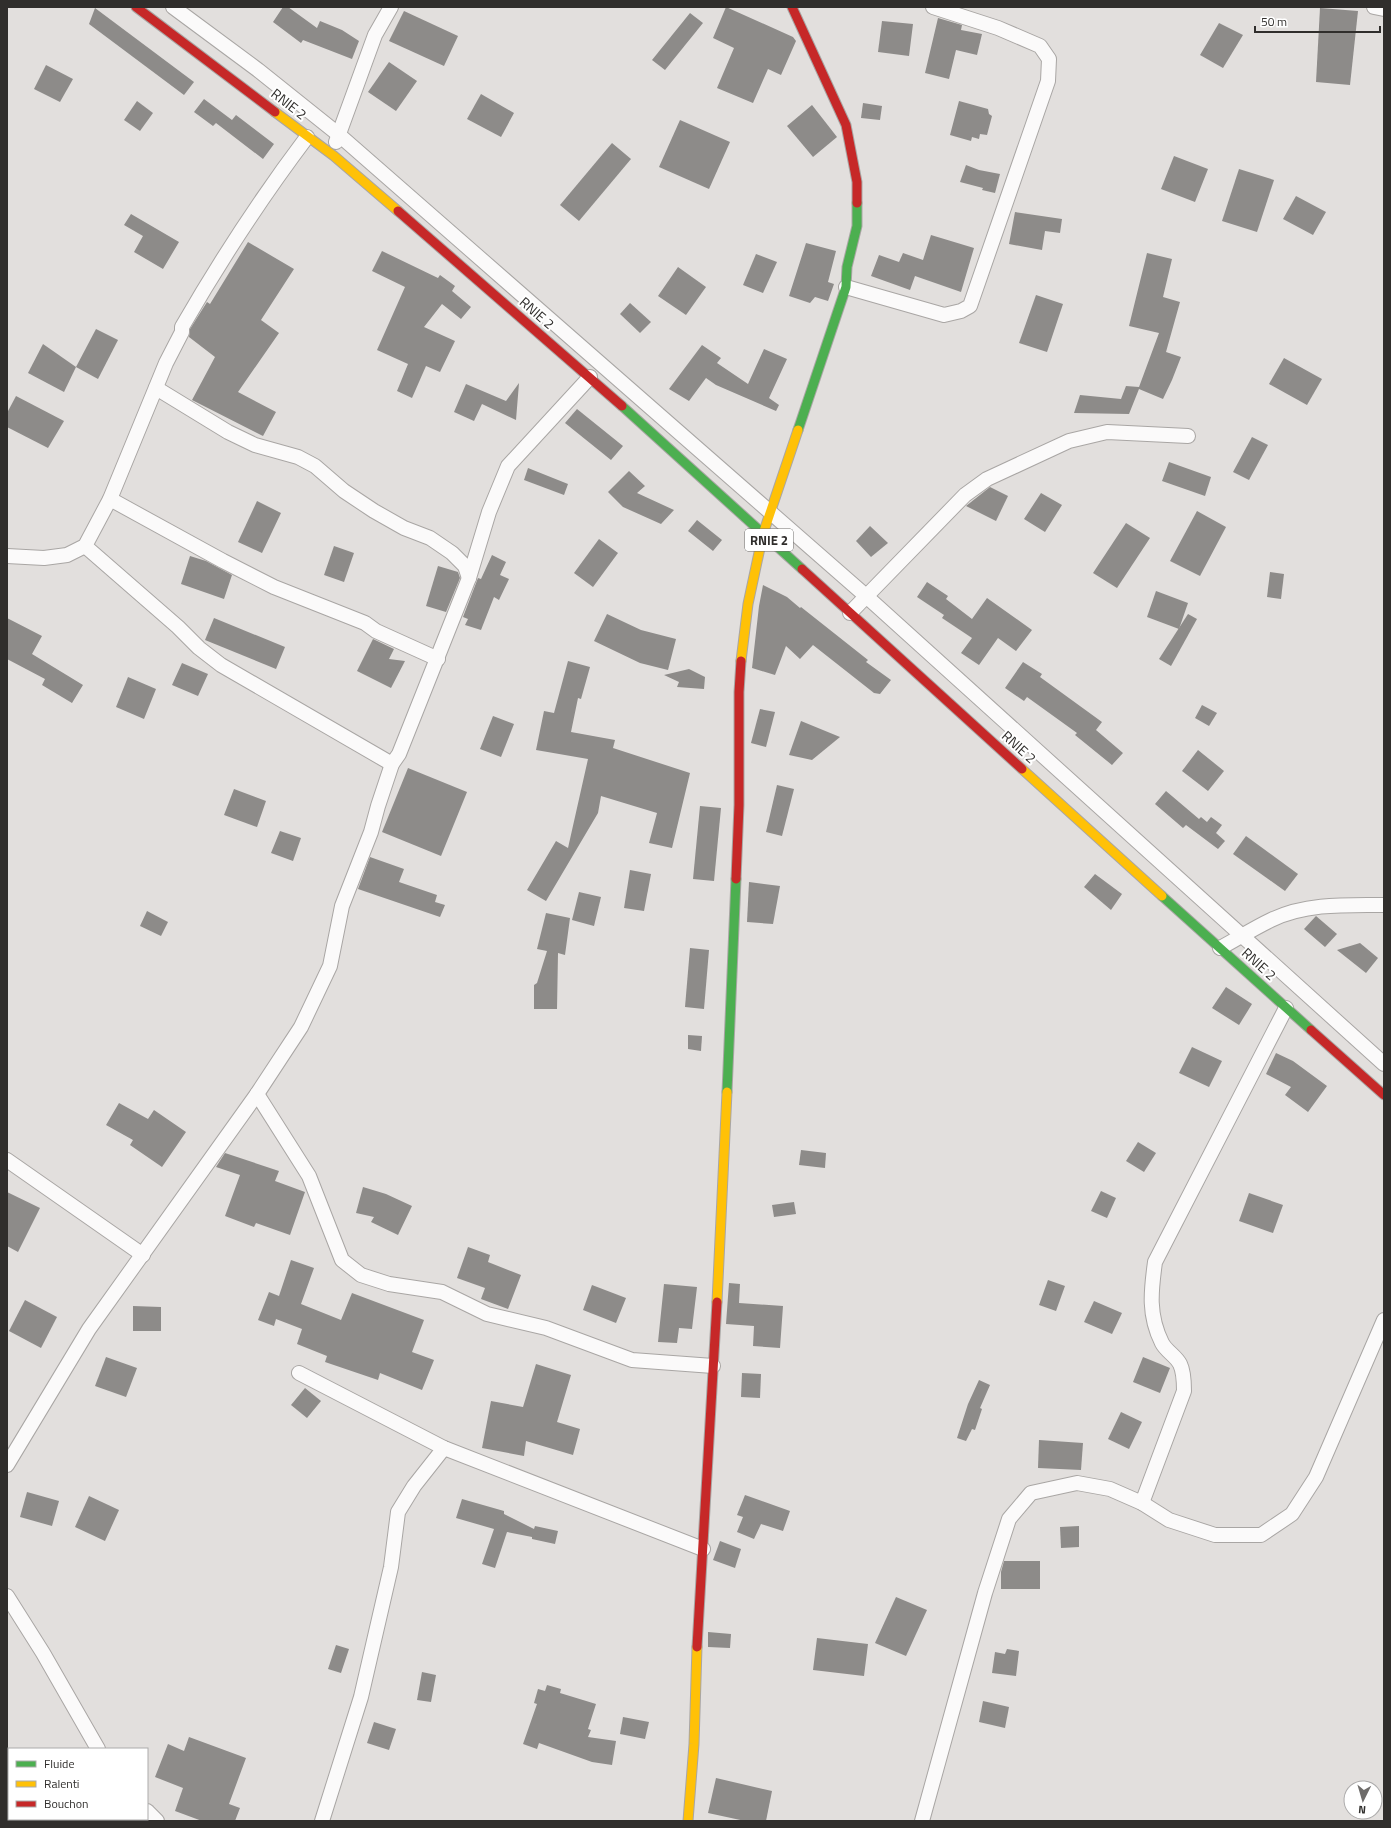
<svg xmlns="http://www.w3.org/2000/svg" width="1391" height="1828" viewBox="0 0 1391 1828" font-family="'Titillium Web',sans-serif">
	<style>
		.building { fill: #8d8b89 }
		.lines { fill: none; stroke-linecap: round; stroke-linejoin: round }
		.street-casing { stroke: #a9a6a4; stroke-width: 16 }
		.fast-casing { stroke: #a9a6a4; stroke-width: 11 }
		.slow-casing { stroke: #a9a6a4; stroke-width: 11 }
		.jam-casing { stroke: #a9a6a4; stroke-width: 11 }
		.street { stroke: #fbfafa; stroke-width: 14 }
		.fast { stroke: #4caf50; stroke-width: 9 }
		.slow { stroke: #ffc107; stroke-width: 9 }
		.jam { stroke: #c62828; stroke-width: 9 }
		.labels { text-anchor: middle; stroke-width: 4; stroke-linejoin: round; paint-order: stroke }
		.shield { fill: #fff; stroke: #6e6d6b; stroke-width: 1 }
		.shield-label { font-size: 13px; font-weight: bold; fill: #302e2c }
		.street-label { font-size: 14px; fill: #302e2c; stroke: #fff }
	</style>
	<rect width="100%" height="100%" fill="#e2dfdd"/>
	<!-- building -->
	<g class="building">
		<polygon points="283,7 288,7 317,28 320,21 342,30 359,41 352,59 303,40 301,43 273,22"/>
		<polygon points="726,7 793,37 796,41 781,75 768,69 753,103 717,88 734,48 713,38"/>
		<polygon points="95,8 194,82 184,95 89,24"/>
		<polygon points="1320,8 1358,11 1350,85 1316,82"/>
		<polygon points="404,11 458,36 444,66 389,41"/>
		<polygon points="690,13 703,23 665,70 652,60"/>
		<polygon points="938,18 962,25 961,30 982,34 977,55 956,50 949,79 925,73"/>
		<polygon points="882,21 913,24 909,56 878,52"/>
		<polygon points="1219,23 1243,35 1223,68 1200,55"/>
		<polygon points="389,62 417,81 396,111 368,92"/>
		<polygon points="46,65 73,79 60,102 34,89"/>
		<polygon points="481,94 514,113 501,137 467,119"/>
		<polygon points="204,99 232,120 236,115 274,144 263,159 216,123 213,126 194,112"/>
		<polygon points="137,101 153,113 140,131 124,120"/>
		<polygon points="959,101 988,109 989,114 992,116 987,135 980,134 979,139 972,137 971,141 950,135"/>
		<polygon points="863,103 882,106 880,120 861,118"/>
		<polygon points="812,105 837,137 813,157 787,126"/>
		<polygon points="680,120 730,142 709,189 659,167"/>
		<polygon points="612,143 631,159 579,221 560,205"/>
		<polygon points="1174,156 1208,169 1195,202 1161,189"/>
		<polygon points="966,165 979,170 1000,174 995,193 982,190 983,188 960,182"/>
		<polygon points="1239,169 1274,180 1257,232 1222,221"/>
		<polygon points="1296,196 1326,212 1313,235 1283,219"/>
		<polygon points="1015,212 1062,219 1060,233 1045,231 1042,250 1009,244"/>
		<polygon points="131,214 179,242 163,269 134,252 143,236 124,225"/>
		<polygon points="931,235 974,248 961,292 915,276 910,290 871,276 879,255 899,262 903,253 923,260"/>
		<polygon points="248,242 294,269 261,320 279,333 238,392 276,412 263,436 192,400 215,357 189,337 190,329 207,302 210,304"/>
		<polygon points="806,243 836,251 828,282 834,284 828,301 815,297 810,303 789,296"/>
		<polygon points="382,251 438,278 440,275 455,286 452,291 471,307 461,319 442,304 424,327 455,341 440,372 426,366 412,398 397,391 408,364 377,350 405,287 372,271"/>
		<polygon points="1147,253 1172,259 1163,297 1180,302 1166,352 1181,357 1172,380 1163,399 1139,389 1129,414 1074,413 1080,395 1121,399 1126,386 1139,387 1159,333 1129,326"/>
		<polygon points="756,254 777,262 763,293 743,285"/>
		<polygon points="678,267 706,287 686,315 658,296"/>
		<polygon points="1036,295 1063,304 1047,352 1019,343"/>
		<polygon points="630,303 651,322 640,333 620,314"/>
		<polygon points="96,329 118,340 98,379 76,367"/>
		<polygon points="43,344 76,367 64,392 28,373"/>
		<polygon points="702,345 721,358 717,363 748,384 764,349 787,359 769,398 779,405 776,411 716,385 706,378 689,401 669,389"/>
		<polygon points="1284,358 1322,379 1307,405 1269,384"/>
		<polygon points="519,383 516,420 482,404 474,421 454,412 466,384 506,401"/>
		<polygon points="16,396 64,421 48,448 7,427 7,413"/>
		<polygon points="577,409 623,446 611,460 565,423"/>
		<polygon points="1252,437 1268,445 1249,480 1233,472"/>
		<polygon points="1169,462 1211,477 1205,496 1162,481"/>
		<polygon points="528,468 568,484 564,495 524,480"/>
		<polygon points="629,471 645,486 637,493 674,510 661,524 623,507 608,492"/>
		<polygon points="990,487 1008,496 996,521 966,506"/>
		<polygon points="1041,493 1062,505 1045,532 1024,519"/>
		<polygon points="257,501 281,513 262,553 238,542"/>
		<polygon points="1197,511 1226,527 1200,576 1170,561"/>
		<polygon points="697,520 722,540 713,551 688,531"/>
		<polygon points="1126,523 1150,538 1117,588 1093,573"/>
		<polygon points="870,526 888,543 871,557 856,541"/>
		<polygon points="599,539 618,553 593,587 574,573"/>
		<polygon points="334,546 354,553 344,582 324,575"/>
		<polygon points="492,555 506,562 500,575 509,579 499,600 494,597 481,630 465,625 468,619 463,617 478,578 481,579"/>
		<polygon points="190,556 206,561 232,575 224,599 181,584"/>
		<polygon points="438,566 458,572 460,578 446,612 426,606"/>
		<polygon points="1270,572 1284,574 1281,599 1267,597"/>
		<polygon points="927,582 948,596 946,599 972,619 987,598 1032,630 1016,651 998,638 979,665 961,653 972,638 942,618 944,615 917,597"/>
		<polygon points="763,585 787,597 800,608 801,607 868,660 866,662 891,680 880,694 874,693 813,645 800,659 786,646 775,675 752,668 759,606"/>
		<polygon points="1156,591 1188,603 1179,629 1147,617"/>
		<polygon points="607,614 641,630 676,639 668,670 640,663 594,641"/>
		<polygon points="1188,614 1197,619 1171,666 1159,659"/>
		<polygon points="7,618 42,636 32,654 83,685 72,703 42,685 45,679 7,659"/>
		<polygon points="214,618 285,647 276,669 205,640"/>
		<polygon points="373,639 394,649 389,659 405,661 391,688 357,671"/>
		<polygon points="568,661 590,667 581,699 578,698 571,732 615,740 613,748 690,773 672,848 649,843 657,813 601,796 598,813 546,901 527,890 556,841 568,848 588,759 536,750 544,711 554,713"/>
		<polygon points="1023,662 1042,674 1040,677 1102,722 1096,730 1123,753 1112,765 1075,735 1077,733 1027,697 1024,701 1005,688"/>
		<polygon points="182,663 208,674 198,696 172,685"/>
		<polygon points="689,669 705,677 704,689 677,687 679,682 664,675"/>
		<polygon points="128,677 156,689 144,719 116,707"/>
		<polygon points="1202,705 1217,713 1209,726 1195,718"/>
		<polygon points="760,709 775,712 766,747 751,743"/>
		<polygon points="493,716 514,724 501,757 480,749"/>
		<polygon points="801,721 840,737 812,760 789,755"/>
		<polygon points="1198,750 1224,771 1208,791 1182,771"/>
		<polygon points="408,768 467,792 441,856 382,832"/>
		<polygon points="777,785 794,789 782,836 766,832"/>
		<polygon points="234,789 266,801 257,827 224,815"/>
		<polygon points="1166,791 1199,819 1201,817 1207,822 1211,817 1222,825 1216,833 1225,841 1218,849 1186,825 1183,828 1155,804"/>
		<polygon points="700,806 721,808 714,881 693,879"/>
		<polygon points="280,831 301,838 293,861 271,853"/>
		<polygon points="1246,836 1298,874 1285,891 1233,854"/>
		<polygon points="370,857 404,869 399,882 437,895 435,902 445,905 440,917 358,889"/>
		<polygon points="630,870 651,874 644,911 624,908"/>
		<polygon points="1095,874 1122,894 1111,910 1084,887"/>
		<polygon points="749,882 780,886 773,924 747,922"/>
		<polygon points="579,892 601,897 594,926 572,920"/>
		<polygon points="147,911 168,922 161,936 140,926"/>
		<polygon points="546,913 570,918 565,955 558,953 557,1009 534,1009 534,985 537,983 547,951 537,949"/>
		<polygon points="1316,916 1337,934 1325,947 1304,929"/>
		<polygon points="1360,943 1378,958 1366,973 1337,950"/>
		<polygon points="690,948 709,950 704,1009 685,1007"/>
		<polygon points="1226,987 1252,1004 1239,1025 1212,1008"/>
		<polygon points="688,1035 702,1036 701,1051 688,1049"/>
		<polygon points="1192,1047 1222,1061 1209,1087 1179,1073"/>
		<polygon points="1276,1053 1293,1061 1327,1086 1308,1112 1285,1095 1291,1087 1266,1074"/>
		<polygon points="119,1103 148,1119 154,1110 186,1132 162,1167 130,1145 133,1140 106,1125"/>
		<polygon points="1138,1142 1156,1153 1144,1172 1126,1161"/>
		<polygon points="801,1150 826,1153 825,1168 799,1165"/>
		<polygon points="225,1153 279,1171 275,1181 305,1192 290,1235 256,1223 254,1227 225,1216 240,1175 216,1167"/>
		<polygon points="363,1187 386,1194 412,1206 398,1235 371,1222 374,1217 356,1213"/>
		<polygon points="1101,1191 1116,1198 1107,1218 1091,1211"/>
		<polygon points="7,1192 40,1208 18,1252 7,1246"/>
		<polygon points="1249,1193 1283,1205 1273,1233 1239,1221"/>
		<polygon points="794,1202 796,1214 774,1217 772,1205"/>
		<polygon points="468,1247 490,1255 488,1262 521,1275 508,1309 481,1299 485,1288 457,1278"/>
		<polygon points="291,1260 314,1268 301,1304 341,1320 352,1293 424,1320 412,1352 434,1360 422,1390 380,1373 378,1380 325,1362 327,1356 297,1344 302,1329 276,1319 274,1326 258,1320 269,1292 279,1296"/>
		<polygon points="1048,1280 1065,1286 1056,1311 1039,1305"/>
		<polygon points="729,1283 740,1284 739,1303 783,1306 780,1348 753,1346 754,1326 726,1324"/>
		<polygon points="664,1284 697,1287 692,1329 679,1328 677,1343 658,1342"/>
		<polygon points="592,1285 626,1298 616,1323 583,1310"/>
		<polygon points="25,1300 57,1317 41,1348 9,1331"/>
		<polygon points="1094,1301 1122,1313 1112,1334 1084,1322"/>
		<polygon points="133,1306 161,1307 161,1331 133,1331"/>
		<polygon points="106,1357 137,1368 126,1397 95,1386"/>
		<polygon points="1143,1357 1170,1368 1160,1393 1133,1382"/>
		<polygon points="536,1364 571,1375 557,1422 580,1429 573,1455 526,1441 524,1456 482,1448 491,1401 523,1407"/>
		<polygon points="742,1373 761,1374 760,1398 741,1397"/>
		<polygon points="979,1380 990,1385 980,1408 982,1409 975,1430 972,1429 966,1441 957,1438 968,1404"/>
		<polygon points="305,1388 321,1401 307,1418 291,1405"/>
		<polygon points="1121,1412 1142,1422 1129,1449 1108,1439"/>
		<polygon points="1039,1440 1083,1443 1081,1470 1038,1468"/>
		<polygon points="27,1492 59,1501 52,1526 20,1517"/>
		<polygon points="745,1495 790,1511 783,1531 761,1524 754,1539 737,1532 743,1517 737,1515"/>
		<polygon points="89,1496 119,1510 105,1541 75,1527"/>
		<polygon points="462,1499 504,1511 504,1514 534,1529 535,1526 558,1531 555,1544 532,1539 532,1537 507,1532 495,1568 482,1564 494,1529 456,1518"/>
		<polygon points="1079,1526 1079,1547 1061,1548 1060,1527"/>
		<polygon points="720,1541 741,1549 735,1568 713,1560"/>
		<polygon points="1004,1561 1040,1561 1040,1589 1001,1589 1001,1572"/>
		<polygon points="896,1597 927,1610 906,1656 875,1643"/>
		<polygon points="708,1632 731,1634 730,1648 708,1647"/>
		<polygon points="817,1638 868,1644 864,1676 813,1670"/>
		<polygon points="336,1645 349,1649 341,1673 328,1669"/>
		<polygon points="1007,1649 1019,1651 1016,1676 992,1673 995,1652 1005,1654"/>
		<polygon points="422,1672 436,1675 431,1702 417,1700"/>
		<polygon points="547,1685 561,1689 560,1693 596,1704 588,1729 591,1730 588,1737 616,1741 612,1765 592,1762 539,1743 537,1749 523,1744 537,1704 534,1703 538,1689 545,1691"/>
		<polygon points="983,1701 1009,1707 1005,1728 979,1722"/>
		<polygon points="623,1717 649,1722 645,1739 620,1734"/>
		<polygon points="374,1722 396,1729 389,1750 367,1743"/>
		<polygon points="189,1737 246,1758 229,1804 240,1808 235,1821 202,1821 175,1811 183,1788 155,1777 168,1744 184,1751"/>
		<polygon points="716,1778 772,1791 766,1821 745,1821 708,1813"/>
	</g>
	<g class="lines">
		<!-- street casing -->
		<g class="street-casing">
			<g id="street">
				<polyline points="173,7 258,70 338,134 866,596 1384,1064"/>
				<polyline points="1374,7 1384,9"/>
				<polyline points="336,142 375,35 391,7"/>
				<polyline points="846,287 944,315 961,311 970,306 1048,81 1049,59 1040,46 998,28 933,7"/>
				<polyline points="156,388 228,432 255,445 298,457 315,466 344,491 374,511 404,528 430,538 452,553 465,566 469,578"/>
				<polyline points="110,499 223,561 274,587 365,623 376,631 438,659"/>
				<polyline points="85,546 178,627 199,648 221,665 392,764"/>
				<path d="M7,556L44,558L67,555L85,546L110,499L166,363L182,332V327C220,261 261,198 307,137"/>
				<polyline points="850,613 965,495 987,479 1069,441 1107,432 1188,436"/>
				<path d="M1220,948C1237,939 1254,928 1271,920C1306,903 1346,905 1384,905"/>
				<polyline points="257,1094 309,1176 342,1260 361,1275 389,1284 442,1292 487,1314 546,1328 632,1360 713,1366"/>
				<polyline points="7,1160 143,1255"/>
				<polyline points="299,1373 444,1448 703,1549"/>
				<polyline points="7,1465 89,1329 257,1094 301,1027 330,966 342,906 371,832 378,806 392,764 399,754 469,578 489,512 508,466 590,377"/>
				<path d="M1142,1503L1184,1391C1184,1383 1184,1372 1180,1364C1176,1356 1166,1351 1162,1343C1148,1315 1151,1291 1155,1262L1286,1008"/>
				<polyline points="7,1596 43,1653 98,1749"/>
				<polyline points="147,1811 157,1821"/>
				<polyline points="322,1821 361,1697 391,1567 398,1512 414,1486 444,1448"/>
				<polyline points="922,1821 985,1593 1009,1519 1031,1493 1077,1483 1110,1489 1142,1503 1169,1520 1215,1535 1261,1535 1292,1514 1316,1477 1384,1320"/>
			</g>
		</g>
		<!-- fast casing -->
		<g class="fast-casing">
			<g id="fast">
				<polyline points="622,406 802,569"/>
				<polyline points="798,430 846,287 847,267 857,226 857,203"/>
				<polyline points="1162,896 1311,1030"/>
				<polyline points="727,1092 736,879"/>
			</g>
		</g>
		<!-- slow casing -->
		<g class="slow-casing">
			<g id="slow">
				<polyline points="275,112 334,156 398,211"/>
				<polyline points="741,661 748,604 763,534 798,430"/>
				<polyline points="1022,769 1162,896"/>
				<polyline points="717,1302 727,1092"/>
				<polyline points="688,1821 694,1744 697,1647"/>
			</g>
		</g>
		<!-- jam casing -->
		<g class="jam-casing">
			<g id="jam">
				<polyline points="136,7 275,112"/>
				<polyline points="792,7 846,125 857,182 857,203"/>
				<polyline points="398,211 622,406"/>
				<polyline points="802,569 1022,769"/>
				<polyline points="736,879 739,805 739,692 741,661"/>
				<polyline points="1311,1030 1384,1095"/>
				<polyline points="697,1647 717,1302"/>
			</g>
		</g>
		<!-- street -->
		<use href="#street" class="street"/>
		<!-- fast -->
		<use href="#fast" class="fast"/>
		<!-- slow -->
		<use href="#slow" class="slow"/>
		<!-- jam -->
		<use href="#jam" class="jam"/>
	</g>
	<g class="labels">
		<!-- shield labels -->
		<rect class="shield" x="745" y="529" width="48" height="22" rx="3"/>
		<g class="shield-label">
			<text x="769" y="545">RNIE 2</text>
		</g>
		<!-- street labels -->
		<g class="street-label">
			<text transform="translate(289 104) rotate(38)" y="5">RNIE 2</text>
			<text transform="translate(537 313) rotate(41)" y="5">RNIE 2</text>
			<text transform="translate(1019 747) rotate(42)" y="5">RNIE 2</text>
			<text transform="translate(1259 964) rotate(42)" y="5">RNIE 2</text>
		</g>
	</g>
	<!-- border -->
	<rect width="1391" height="1828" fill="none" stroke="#302e2c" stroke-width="16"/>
	<!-- legend -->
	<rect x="8" y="1748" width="140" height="72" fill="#ffffff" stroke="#acabab"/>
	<rect x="16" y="1761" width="20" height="6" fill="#4caf50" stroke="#acabab"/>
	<text x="44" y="1768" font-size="12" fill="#302e2c">Fluide</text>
	<rect x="16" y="1781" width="20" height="6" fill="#ffc107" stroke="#acabab"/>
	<text x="44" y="1788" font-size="12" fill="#302e2c">Ralenti</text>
	<rect x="16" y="1801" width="20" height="6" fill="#c62828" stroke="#acabab"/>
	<text x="44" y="1808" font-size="12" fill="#302e2c">Bouchon</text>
	<!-- north arrow -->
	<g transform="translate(1363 1800) rotate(185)"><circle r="19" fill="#ffffff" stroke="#acabab"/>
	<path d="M0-3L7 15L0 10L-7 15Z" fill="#6e6c6a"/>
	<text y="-6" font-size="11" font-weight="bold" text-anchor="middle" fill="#302e2c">N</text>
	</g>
	<!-- scale -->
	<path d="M1255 26v6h125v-6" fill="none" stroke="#302e2c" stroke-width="2"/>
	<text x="1261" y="26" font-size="12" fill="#302e2c" stroke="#ffffff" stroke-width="3" paint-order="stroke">50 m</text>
</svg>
